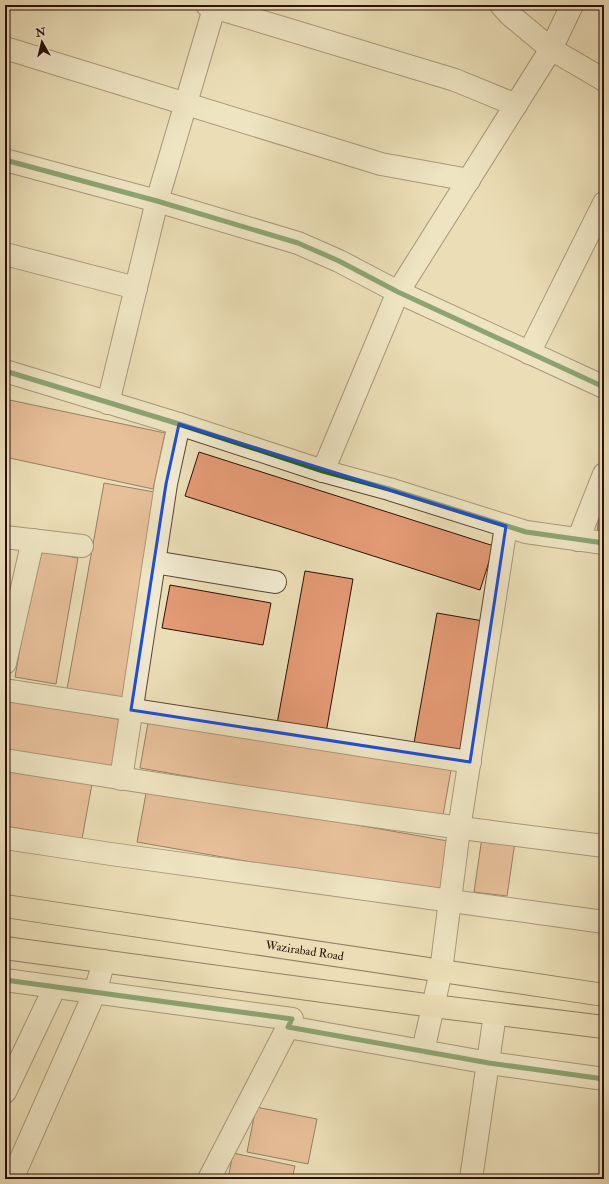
<svg xmlns="http://www.w3.org/2000/svg" width="609" height="1184" viewBox="0 0 609 1184" font-family="'IM FELL Double Pica',serif">
	<style>
		.building { fill: #e39a75; stroke: #2a1006 }
		.lines { fill: none; stroke-linecap: round; stroke-linejoin: round }
		.minor-casing { stroke: #5a4432; stroke-width: 24 }
		.highway-casing { stroke: #2a1006; stroke-width: 24 }
		.minor { stroke: #f2ead0; stroke-width: 22 }
		.highway { stroke: #ebdeb7; stroke-width: 22 }
		.cycleway-casing { stroke: #f2ead0; stroke-width: 8 }
		.cycleway { stroke: #1b5e20; stroke-width: 5 }
		.marked { fill: none; stroke: #1d4ed8; stroke-width: 3; stroke-linejoin: round }
		.labels { text-anchor: middle; stroke-width: 3; stroke-linejoin: round; paint-order: stroke }
		.street-label { font-size: 12px; fill: #2a1006; stroke: #f2ead0 }
	</style>
	<rect width="100%" height="100%" fill="#ebdeb7"/>
	<filter id="stains"><feTurbulence type="fractalNoise" baseFrequency=".005" numOctaves="4"/><feColorMatrix values="0 0 0 0 .2 0 0 0 0 .09 0 0 0 0 .02 0 0 0 .5 -.17"/></filter>
	<radialGradient id="worn" r=".72"><stop offset=".6" stop-color="#630" stop-opacity="0"/><stop offset="1" stop-color="#630" stop-opacity=".3"/></radialGradient>
	<!-- building -->
	<g class="building">
		<polygon points="5,399 165,433 153,489 5,457"/>
		<polygon points="199,452 494,546 480,590 185,496"/>
		<polygon points="104,483 160,493 123,699 67,689"/>
		<polygon points="601,493 604,494 604,535 597,534"/>
		<polygon points="37,551 78,558 56,684 15,677"/>
		<polygon points="305,571 353,579 326,733 277,724"/>
		<polygon points="170,585 271,603 263,645 162,628"/>
		<polygon points="437,613 489,622 466,752 414,743"/>
		<polygon points="5,700 123,720 114,770 5,751"/>
		<polygon points="149,717 451,770 442,821 140,768"/>
		<polygon points="5,769 92,784 82,839 5,826"/>
		<polygon points="147,788 448,841 439,895 137,842"/>
		<polygon points="482,837 515,842 507,896 474,892"/>
		<polygon points="256,1107 317,1119 308,1164 247,1152"/>
		<polygon points="233,1153 295,1166 292,1179 228,1179"/>
	</g>
	<g class="lines">
		<!-- minor casing -->
		<g class="minor-casing">
			<g id="minor">
				<polyline points="207,5 455,80 516,105"/>
				<polyline points="501,5 509,14 551,49 604,80"/>
				<polyline points="5,48 381,164 469,180"/>
				<polyline points="5,160 157,201 298,243 339,261 398,292 604,387"/>
				<polyline points="5,254 136,288"/>
				<polyline points="529,353 604,203"/>
				<polyline points="5,371 179,424 323,471 389,489 526,532 604,543"/>
				<polyline points="108,403 157,201 215,5"/>
				<polyline points="323,471 398,292 551,49 572,5"/>
				<polyline points="5,537 82,546"/>
				<polyline points="578,540 604,474"/>
				<polyline points="154,562 275,582"/>
				<polyline points="5,663 33,540"/>
				<polyline points="5,690 470,762"/>
				<path d="M5,760C204,792 404,822 604,846"/>
				<polyline points="121,779 166,484 179,424"/>
				<polyline points="5,838 111,854 604,922"/>
				<polyline points="5,980 292,1019 209,1179"/>
				<polyline points="288,1027 489,1063 604,1079"/>
				<polyline points="423,1051 441,971 459,829 506,526"/>
				<polyline points="5,1092 55,987"/>
				<polyline points="12,1179 95,992 104,961"/>
				<polyline points="471,1179 495,1014"/>
			</g>
		</g>
		<!-- highway casing -->
		<g class="highway-casing">
			<g id="highway">
				<path id="s1" d="M5,906L604,995"/>
				<polyline points="5,948 433,1006 604,1027"/>
			</g>
		</g>
		<!-- minor -->
		<use href="#minor" class="minor"/>
		<!-- highway -->
		<use href="#highway" class="highway"/>
		<!-- cycleway casing -->
		<g class="cycleway-casing">
			<g id="cycleway">
				<polyline points="5,160 157,201 298,243 339,261 398,292 604,387"/>
				<polyline points="5,371 179,424 323,471 389,489 526,532 604,543"/>
				<polyline points="5,980 292,1019 288,1027 489,1063 604,1079"/>
			</g>
		</g>
		<!-- cycleway -->
		<use href="#cycleway" class="cycleway"/>
	</g>
	<!-- marked area -->
	<path d="M0 0H609V1184H0ZM179,424L506,526L470,762L131,710L166,484Z" fill="#ebdeb7" fill-opacity=".55" fill-rule="evenodd"/>
	<path class="marked" d="M179,424L506,526L470,762L131,710L166,484Z"/>
	<g class="labels">
		<!-- street labels -->
		<g class="street-label">
			<text dy="4" stroke="none"><textPath href="#s1" startOffset="303">Wazirabad Road</textPath></text>
		</g>
	</g>
	<!-- margin -->
	<rect width="609" height="1184" fill="none" stroke="#ebdeb7" stroke-width="20"/>
	<rect x="6" y="6" width="597" height="1172" fill="none" stroke="#2a1006" stroke-width="2"/>
	<rect x="10" y="10" width="589" height="1164" fill="none" stroke="#2a1006"/>
	<!-- north arrow -->
	<g transform="translate(42 42) rotate(352)" stroke="#f2ead0" stroke-width="3" paint-order="stroke">
	<path d="M0-3L7 15L0 10L-7 15Z" fill="#2a1006"/>
	<text y="-6" font-size="11" font-weight="bold" text-anchor="middle" fill="#2a1006">N</text>
	</g>
	<rect width="100%" height="100%" filter="url(#stains)"/>
	<rect width="100%" height="100%" fill="url(#worn)"/>
</svg>
